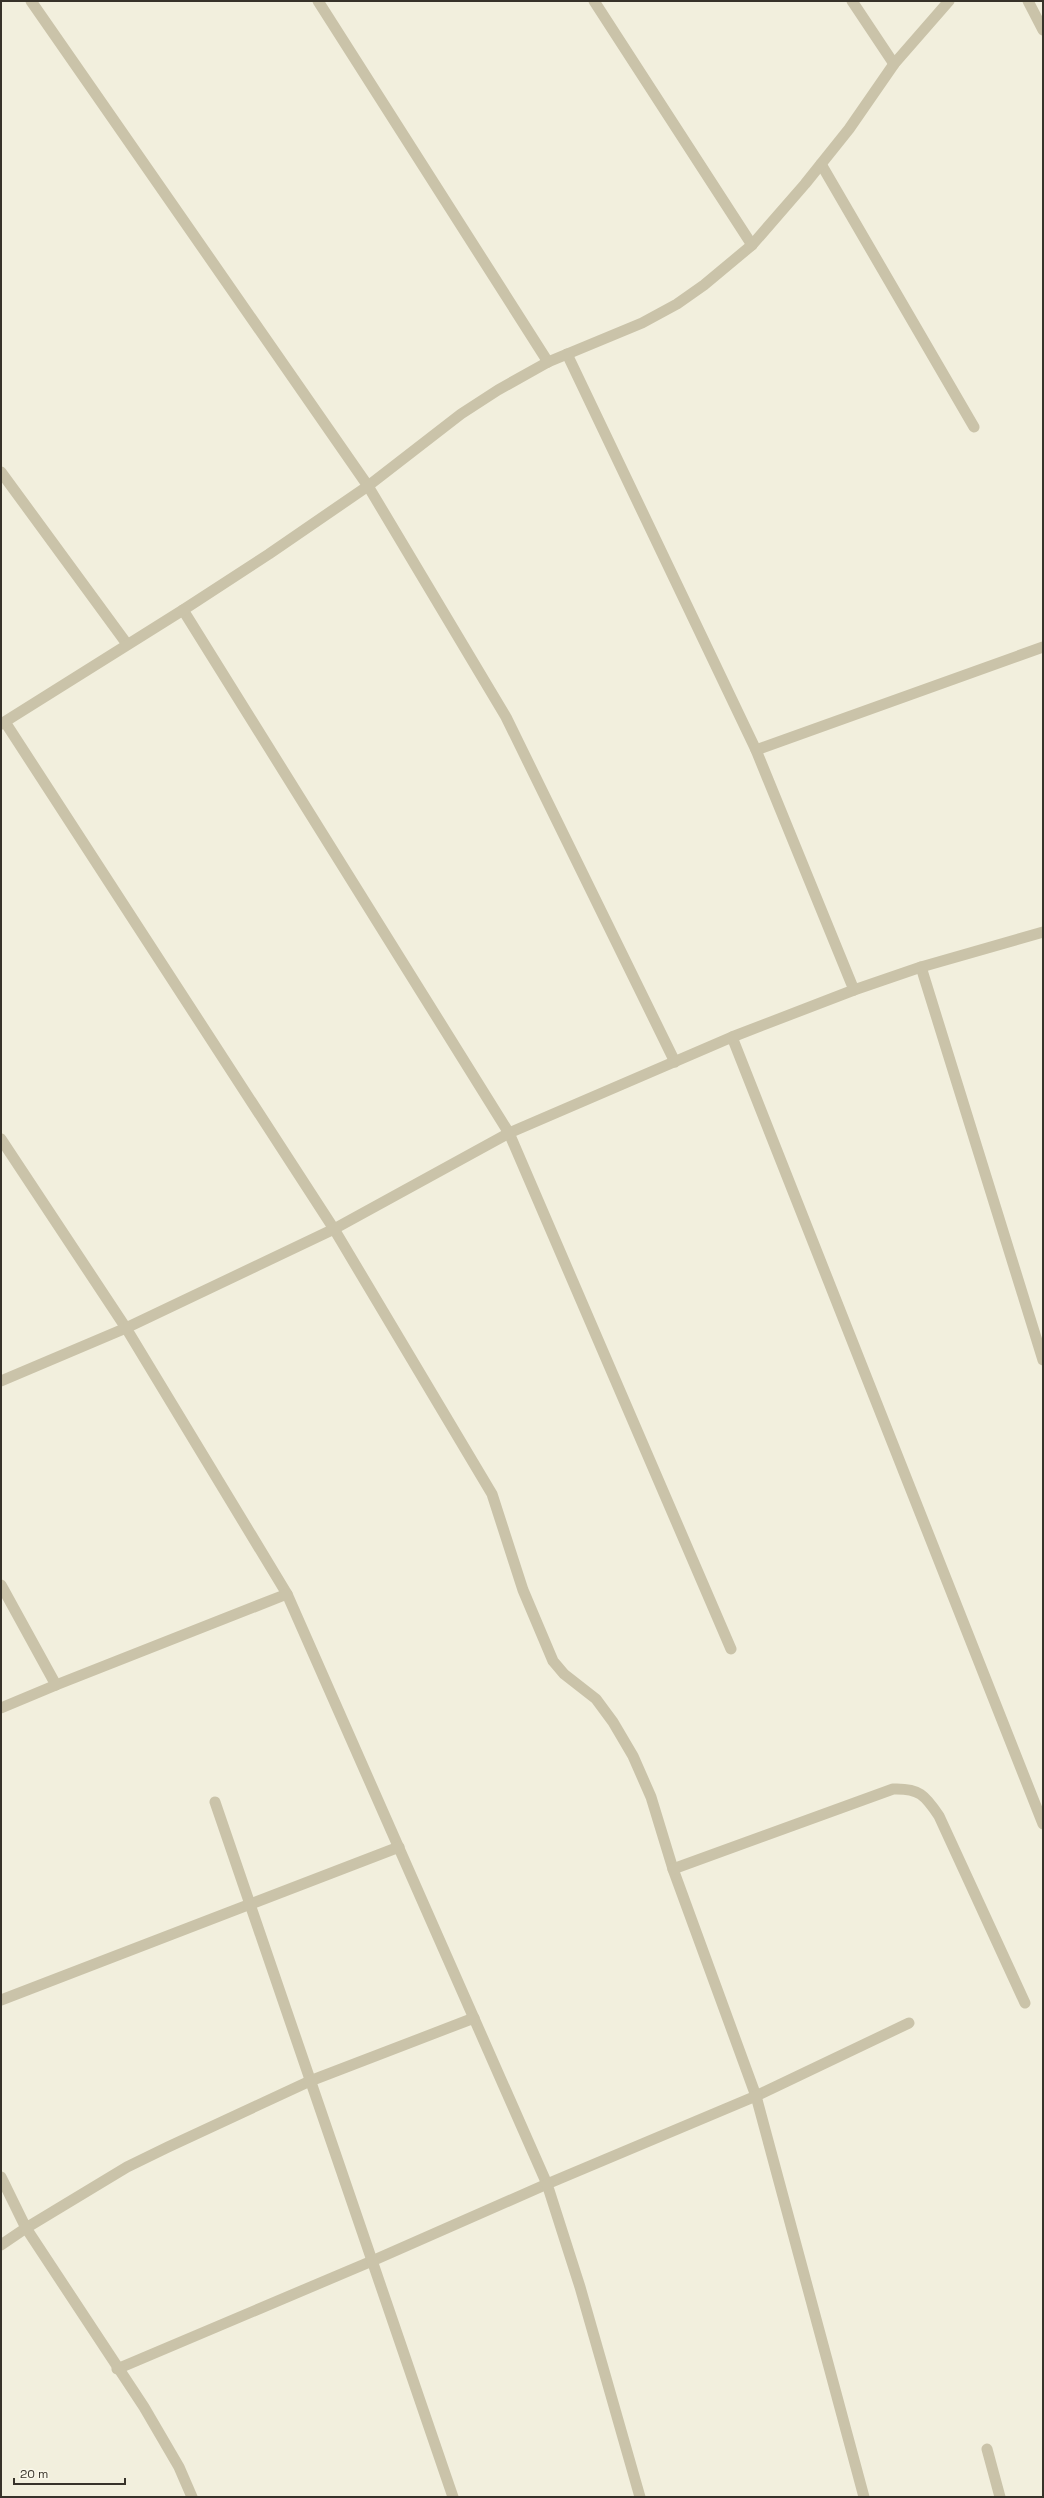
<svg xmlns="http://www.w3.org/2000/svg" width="1044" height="2498" viewBox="0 0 1044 2498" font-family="'Space Grotesk',sans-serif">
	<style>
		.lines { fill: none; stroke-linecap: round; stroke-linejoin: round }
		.minor { stroke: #cac3a9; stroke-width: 11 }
		.tertiary { stroke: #cac3a9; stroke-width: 11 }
	</style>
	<rect width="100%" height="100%" fill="#f2efdd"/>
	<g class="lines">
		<!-- minor -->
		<g class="minor">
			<polyline points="31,1 368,486 506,717 675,1062"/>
			<polyline points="318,1 548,362"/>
			<polyline points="594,1 752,245"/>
			<polyline points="852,1 894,64"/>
			<polyline points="1028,1 1043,30"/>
			<polyline points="821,164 974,427"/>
			<polyline points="1,472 127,644"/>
			<polyline points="183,610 509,1133 731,1649"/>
			<polyline points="5,722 334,1229 492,1494 523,1590 553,1661 564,1674 596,1699 613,1722 633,1756 651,1797 673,1869 756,2096 909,2023"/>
			<polyline points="756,750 1043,647"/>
			<polyline points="921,967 1043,1360"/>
			<polyline points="854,990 921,967 1043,932"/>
			<polyline points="732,1037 1043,1824"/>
			<polyline points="1,1139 126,1328 287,1594"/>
			<polyline points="1,1381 126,1328 334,1229 509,1133 732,1037 854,990 756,750 567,354"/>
			<polyline points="1,1585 56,1685 287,1594 547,2184 372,2261 117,2369"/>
			<polyline points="1,1708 56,1685"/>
			<polyline points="215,1802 453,2497"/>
			<path d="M673,1869L893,1789C919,1788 925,1795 939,1816L1025,2003"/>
			<polyline points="1,2000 399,1847"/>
			<polyline points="1,2177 26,2228 127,2167 168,2147 310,2081 474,2018"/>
			<polyline points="1,2245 26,2228 144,2407 179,2467 192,2497"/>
			<polyline points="987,2449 1000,2497"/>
			<polyline points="640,2497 580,2287 547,2184 756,2096 864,2497"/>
		</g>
		<!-- tertiary -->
		<polyline class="tertiary" points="1,724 183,610 269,554 368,486 461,414 498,390 548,362 642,323 677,304 704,285 752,245 805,184 849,129 894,64 949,1"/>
	</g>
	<!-- border -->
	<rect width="1044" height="2498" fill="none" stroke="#373229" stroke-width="4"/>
	<!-- scale -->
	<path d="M14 2478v6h111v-6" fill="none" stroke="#373229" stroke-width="2"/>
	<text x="20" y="2478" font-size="12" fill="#373229" stroke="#f9f7e9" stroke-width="3" paint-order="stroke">20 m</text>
</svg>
